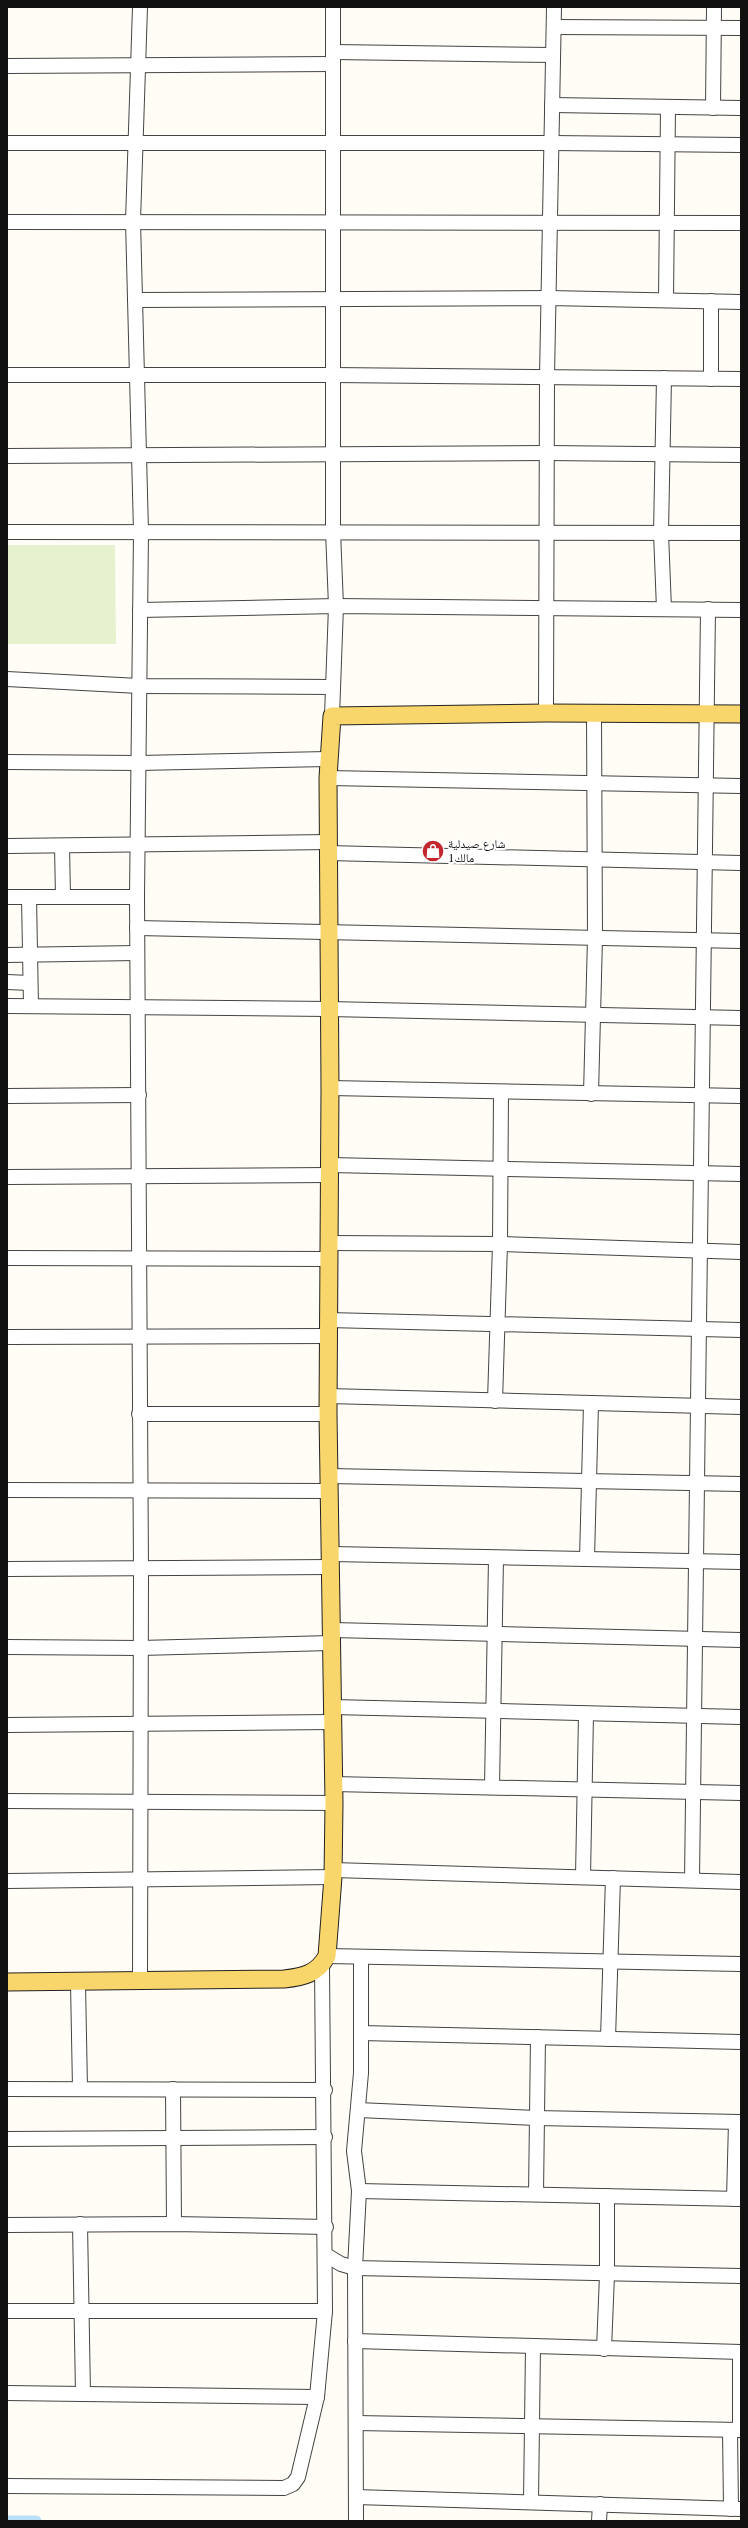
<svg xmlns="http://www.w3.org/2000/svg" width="748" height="2528" viewBox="0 0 748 2528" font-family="'PT Serif','Noto Naskh Arabic',serif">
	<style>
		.pitch { fill: #e6f2cf }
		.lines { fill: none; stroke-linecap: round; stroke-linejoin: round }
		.canal { stroke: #b9e0f7; stroke-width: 11 }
		.minor-casing { stroke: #444; stroke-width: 16 }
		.major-casing { stroke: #222; stroke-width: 19 }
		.minor { stroke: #fff; stroke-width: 14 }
		.major { stroke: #f9d66b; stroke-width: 17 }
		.labels { text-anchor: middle; stroke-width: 4; stroke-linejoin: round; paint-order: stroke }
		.poi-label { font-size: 12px; fill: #111; stroke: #fff; text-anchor: start }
	</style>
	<rect width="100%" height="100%" fill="#fffdf5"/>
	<!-- pitch -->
	<polygon class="pitch" points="7,545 115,545 116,644 7,644"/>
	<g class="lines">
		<!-- canal -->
		<polyline class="canal" points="7,2521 36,2521"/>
		<!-- minor casing -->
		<g class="minor-casing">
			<g id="minor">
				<polyline points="554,27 741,28"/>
				<polyline points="333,52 553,55"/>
				<polyline points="7,66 333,64"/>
				<polyline points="552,105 741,108"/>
				<polyline points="713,108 714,7"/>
				<polyline points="7,143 551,143 741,145"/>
				<polyline points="7,222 741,223"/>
				<polyline points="135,300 549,298 741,302"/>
				<polyline points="666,300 668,107"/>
				<polyline points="7,375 332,375 741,379"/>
				<polyline points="711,379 711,301"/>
				<polyline points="7,456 547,453 741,455"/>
				<polyline points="7,532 741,533"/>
				<polyline points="664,609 661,533 664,378"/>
				<polyline points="140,610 336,606 741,610"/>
				<polyline points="7,679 139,686 333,687"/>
				<polyline points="546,713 547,377 554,7"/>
				<polyline points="332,716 336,606 333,531 333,7"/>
				<polyline points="7,762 139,763 328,759"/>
				<polyline points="328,778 741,786"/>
				<polyline points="7,846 328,842"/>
				<polyline points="62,846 63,897"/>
				<polyline points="328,853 741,863"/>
				<polyline points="7,897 137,897"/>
				<polyline points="29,897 31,1006"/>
				<polyline points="137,928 741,941"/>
				<polyline points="7,955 137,953"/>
				<polyline points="7,982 30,983"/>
				<polyline points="7,1006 329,1009 741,1018"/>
				<polyline points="330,1088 741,1096"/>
				<polyline points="591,1094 595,938 594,713"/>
				<polyline points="7,1096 139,1095"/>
				<polyline points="330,1165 741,1174"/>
				<polyline points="7,1177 330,1175"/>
				<polyline points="329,1243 500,1244 741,1252"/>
				<polyline points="7,1258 328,1259"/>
				<polyline points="328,1320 741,1330"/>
				<polyline points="7,1337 328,1336"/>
				<polyline points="328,1396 741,1407"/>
				<polyline points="495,1401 500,1244 501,1092"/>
				<polyline points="139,1414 328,1414"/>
				<polyline points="329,1476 741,1484"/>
				<polyline points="7,1490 329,1491"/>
				<polyline points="331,1554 741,1562"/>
				<polyline points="587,1559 591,1404"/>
				<polyline points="7,1569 331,1567"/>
				<polyline points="332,1630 741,1640"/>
				<polyline points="7,1647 140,1648 331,1643"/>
				<polyline points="332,1707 741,1717"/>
				<polyline points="7,1725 332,1722"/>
				<polyline points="333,1784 741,1793"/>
				<polyline points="492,1787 496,1558"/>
				<polyline points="7,1801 334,1803"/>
				<polyline points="333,1870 741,1882"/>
				<polyline points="583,1877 586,1714"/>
				<polyline points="692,1880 708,609"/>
				<polyline points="7,1881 333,1877"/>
				<polyline points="327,1956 741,1964"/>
				<polyline points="140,1982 141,1570 137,897 141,532 133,221 140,7"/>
				<polyline points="78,1983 80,2089"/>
				<polyline points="361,2033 741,2042"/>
				<polyline points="608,2039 613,1878"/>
				<polyline points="7,2089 325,2090"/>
				<polyline points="173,2089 174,2224"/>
				<polyline points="358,2110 536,2118 741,2122"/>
				<polyline points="7,2139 325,2137"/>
				<polyline points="359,2191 741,2199"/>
				<polyline points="536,2194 538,2037"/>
				<polyline points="734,2199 736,2122"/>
				<polyline points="7,2225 174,2224 326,2227"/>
				<polyline points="326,2255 341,2264 355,2268 741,2276"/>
				<polyline points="7,2311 325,2311"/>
				<polyline points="355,2341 741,2352"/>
				<polyline points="604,2349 607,2275 607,2196"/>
				<polyline points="7,2393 83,2394 80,2224"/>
				<polyline points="83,2394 317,2397"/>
				<polyline points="356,2423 741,2430"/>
				<polyline points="730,2430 731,2509"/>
				<polyline points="740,2430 740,2352"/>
				<polyline points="7,2486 284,2488 293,2484 298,2477 317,2397 325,2311 322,1965"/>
				<polyline points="356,2497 741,2509"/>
				<polyline points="531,2501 533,2347"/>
				<polyline points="356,2521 355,2268 359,2191 354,2151 361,2073 361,1958"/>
				<polyline points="599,2521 600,2504"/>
			</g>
		</g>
		<!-- major casing -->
		<g class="major-casing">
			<path id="major" d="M7,1982L284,1979C303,1977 317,1974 327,1956L333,1877L334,1803L328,1414L330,1088L328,778L332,716L546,713L741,714"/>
		</g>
		<!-- minor -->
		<use href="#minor" class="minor"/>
		<!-- major -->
		<use href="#major" class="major"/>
	</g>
	<!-- icons -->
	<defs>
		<g id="shop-disc" transform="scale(1.15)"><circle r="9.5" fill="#c4262e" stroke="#fff"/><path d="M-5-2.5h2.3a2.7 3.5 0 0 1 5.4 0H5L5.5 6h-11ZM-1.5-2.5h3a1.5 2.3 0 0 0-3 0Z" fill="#fff"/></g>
	</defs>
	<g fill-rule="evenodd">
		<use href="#shop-disc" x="433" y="851"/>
	</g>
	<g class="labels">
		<!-- poi labels -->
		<g class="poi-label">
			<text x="448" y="848">شارع صيدلية<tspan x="448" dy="14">مالك1</tspan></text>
		</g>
	</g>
	<!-- border -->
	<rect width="748" height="2528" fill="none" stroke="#111111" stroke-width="16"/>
</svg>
